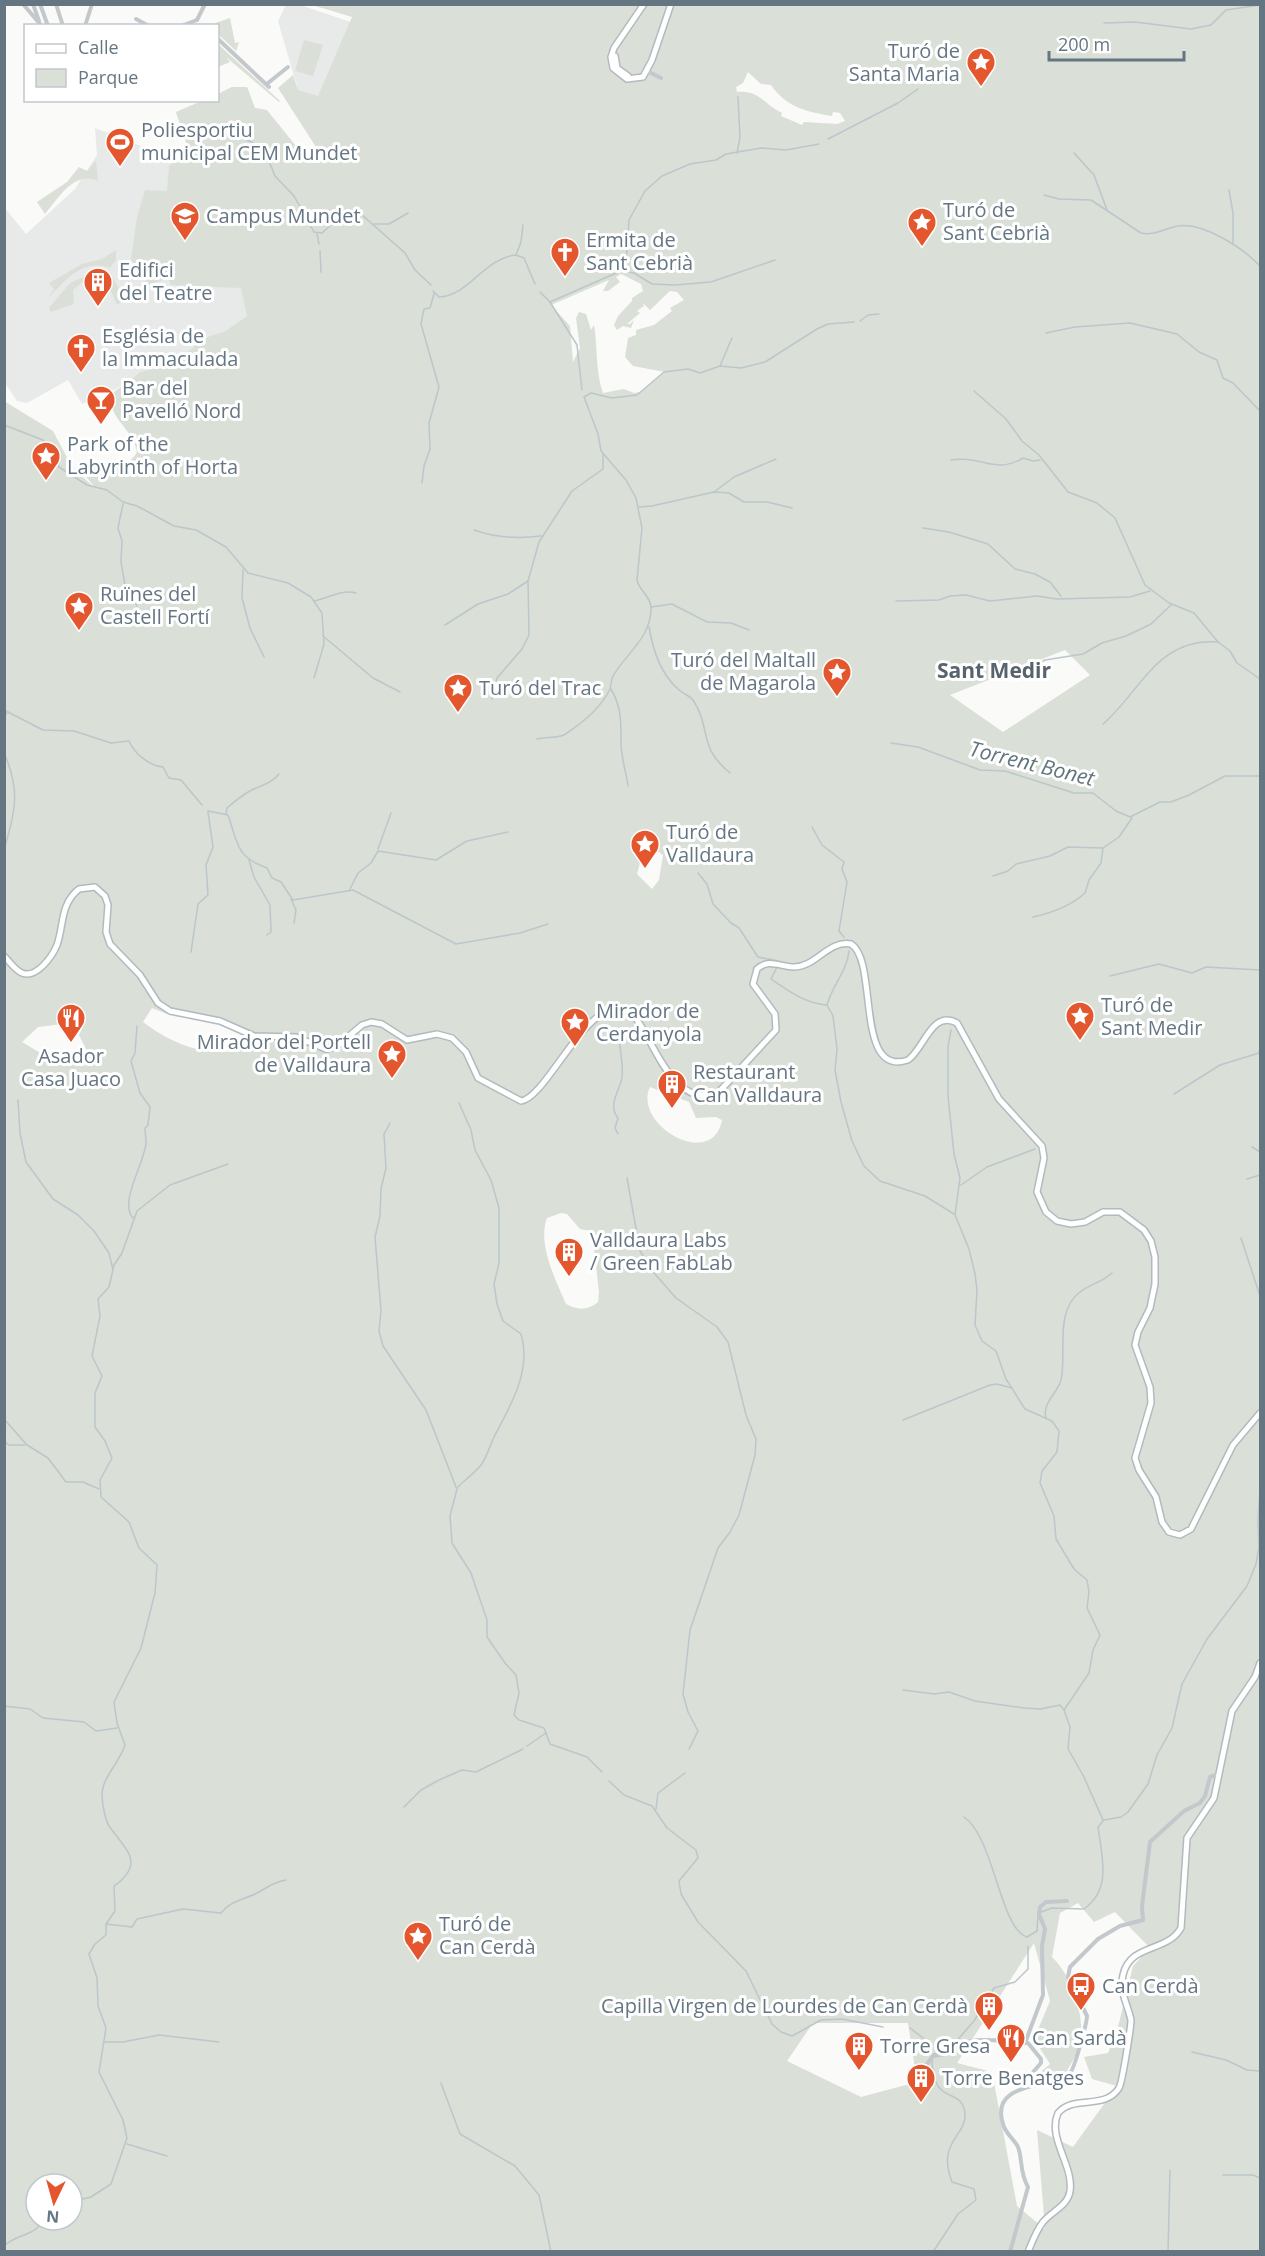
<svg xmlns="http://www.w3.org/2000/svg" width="1265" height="2256" viewBox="0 0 1265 2256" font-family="'Open Sans',sans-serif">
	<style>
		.built { fill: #e8e9e9 }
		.green { fill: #dadfd7; fill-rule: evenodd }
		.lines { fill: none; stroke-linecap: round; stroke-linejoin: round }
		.stream { stroke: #bbc7cb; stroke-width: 1.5 }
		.secondary-casing { stroke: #b3babf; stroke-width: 8 }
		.street { stroke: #c3c8cc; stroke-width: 4 }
		.secondary { stroke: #fff; stroke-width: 5 }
		.labels { text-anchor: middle; stroke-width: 6; stroke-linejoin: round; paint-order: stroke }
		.poi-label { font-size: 20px; fill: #657683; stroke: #fff; text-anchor: start }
		.neighbourhood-label { font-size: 21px; font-weight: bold; fill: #57646e; stroke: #fff }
		.water-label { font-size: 21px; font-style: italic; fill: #60757c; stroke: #fff }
	</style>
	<rect width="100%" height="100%" fill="#fafaf8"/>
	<!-- built -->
	<g class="built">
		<polygon points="297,4 351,22 318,97 298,90 278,21 286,5"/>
		<polygon points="232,87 247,87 255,108 267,110 247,316 225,331 204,338 173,364 140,372 116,389 82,404 68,380 27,403 17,401 5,383 4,207 26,234 75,189 97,155 95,128 162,154 189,151 176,112 202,101 218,100 218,94"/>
	</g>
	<!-- green -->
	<g class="green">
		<path d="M312,5H1260V2251H5L4,401L53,431L72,467L97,490L83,473C100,471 129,469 137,452C134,430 109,419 110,395L140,372L173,364L204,338L225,331L247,316L241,288L171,285L168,278L149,285L131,260L137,217L145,190L167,191L169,166L189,151L176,112L202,101L218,100V94L232,87H247L255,108L267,110L304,156L316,147L278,88L293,75L298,90L318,96L352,17ZM748,72L761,84L771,85C786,107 807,112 832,116L833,112L840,113L845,121L837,124L804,122L802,125L781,116L782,113C763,104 760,90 737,92L736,87L743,83ZM621,274L641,284L643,291L632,298V301L618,316L614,325L617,330L623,326L631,328L634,320L630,324H627L640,313L637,311L644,306L643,303L650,310L670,291L677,292L684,300L670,308L672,311L654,325L636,330V335L628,338L625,357L633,366L665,372L640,392L634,393L624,389L603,393C595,370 598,349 594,325L591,330L586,314L579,312L576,318L580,348L573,362L570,326L551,305L609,280L603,291H608L620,282L616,277ZM1065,650L1090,675L1003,732L950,695ZM652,852H659L663,855L659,880L652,889L637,874L641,859ZM152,1008L167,1014L219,1023L245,1037L240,1050C205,1057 172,1044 143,1022ZM62,1024L83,1027L79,1035L87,1051L76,1060L64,1050L52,1060L22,1042L38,1027ZM650,1087L689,1102L696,1118L716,1117L722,1120C713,1171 632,1125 650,1087ZM561,1213L567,1214L580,1229L592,1231L599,1292L598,1302C588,1311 577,1310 566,1304C556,1281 537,1243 547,1218ZM1078,1903L1094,1922L1115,1912L1150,1948L1133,1966L1117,2031L1108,2053L1084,2057L1092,2079L1117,2086L1073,2147L1037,2130L1045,2229L1017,2206L992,2072L957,2063L1034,1943L1050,2001L1034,2039L1050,2064L1024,2086L1065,2075C1069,2066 1077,2055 1080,2045C1086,2018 1072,1976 1052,1957L1060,1913ZM813,2023H908L917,2082L861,2097L787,2061ZM36,2184H72V2220H36Z"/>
		<polygon points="230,18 235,43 239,42 236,51 218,34 218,26 210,25"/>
		<polygon points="304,40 323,45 313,76 295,71"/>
		<polygon points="218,44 280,101 279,102 226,57 230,62 218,67"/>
		<path d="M96,161L98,181C74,170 58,199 45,214L37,202L67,182L79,167L87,171Z"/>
		<path d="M116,250V260L110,268C82,258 65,281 48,298L54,289L49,283L82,264L102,259Z"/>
		<polygon points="95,273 112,277 120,290 121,302 117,305 111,291 104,295 95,279"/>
		<polygon points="91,274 73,290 74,304 51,312 49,308 70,283"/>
	</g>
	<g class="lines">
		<!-- stream -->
		<g class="stream">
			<polyline points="1104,23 1135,22 1191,29 1211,25 1226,10 1260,5"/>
			<polyline points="241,137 255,144 266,154 275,176 294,196 314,232 322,233 333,223"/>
			<polyline points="828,139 898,103 918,89"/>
			<polyline points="737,153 740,137 738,97"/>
			<polyline points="1074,153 1094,175 1107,210"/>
			<polyline points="1229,190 1233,213 1233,244"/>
			<path d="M1044,195L1059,199L1091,200L1141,233C1154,236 1166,228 1178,226C1203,222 1243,248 1260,266"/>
			<polyline points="338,216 354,212 361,214 405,253 415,270 431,285"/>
			<polyline points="374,224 389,224 408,213"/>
			<polyline points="317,234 319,244"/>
			<polyline points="320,251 321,272"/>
			<polyline points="516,255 521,242 523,225"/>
			<polyline points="622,271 634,273 652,284 675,285 711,282 775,260"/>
			<path d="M433,291L439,297C469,296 484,258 516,255L524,258L535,284"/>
			<polyline points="540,292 550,302 577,345 582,390"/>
			<polyline points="550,302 623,270 627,251 629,220 645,191 662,176 690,164 716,160 726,154 761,148 786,150 819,144"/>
			<polyline points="860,321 868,315 879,314"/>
			<polyline points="1046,333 1075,327 1130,323 1177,334 1199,352 1217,360 1223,378 1233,383 1260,411"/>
			<polyline points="720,366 732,338"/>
			<polyline points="974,391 1006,419 1022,441 1039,455 1068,492 1097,503 1115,518 1145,585 1169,603 1194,613 1218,642 1230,651 1237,663 1260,679"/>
			<polyline points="4,425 43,440 59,467 87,485 107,490 123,502 137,506 174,526 196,530 226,547 248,573 288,583 311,597 322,613 324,644 314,678"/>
			<path d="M951,460C981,455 996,475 1023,458L1033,461L1040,460"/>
			<polyline points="422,483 424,466 430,449 429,423 439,387 421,324 424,309 430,308 434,294"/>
			<polyline points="714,492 734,477 776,459"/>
			<polyline points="123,504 118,528 122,541 121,562 125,585 137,606"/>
			<polyline points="639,507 652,506 714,492 729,493 744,502 767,502 792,508"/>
			<polyline points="923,528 949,532 988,544 1015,569 1035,574 1050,582 1061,596"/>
			<path d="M474,530C496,538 517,539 541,536"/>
			<polyline points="243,570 242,598 250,628 264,657"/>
			<path d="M314,601C328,598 343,589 356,593"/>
			<polyline points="896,601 939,600 950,596 966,595 990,601 1037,596 1057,599 1130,597 1150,591"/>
			<polyline points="651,607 672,604 707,622 731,623 749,630"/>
			<polyline points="445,625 478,604 508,594 528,581"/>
			<path d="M649,627C653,650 660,673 678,689C683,694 689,695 693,700C712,729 697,746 730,773"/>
			<polyline points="323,636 373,678 400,692"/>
			<polyline points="1038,664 1045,660 1083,654 1102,643 1126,636 1151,624 1171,605"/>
			<path d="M611,689C621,706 621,720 621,739C620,754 626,771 628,786"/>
			<polyline points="492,699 497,678 522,649 529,635 528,581 539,542 572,491 603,469 603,455"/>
			<path d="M4,710L43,730L74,731L111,743L129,741C134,753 149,766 163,767L169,778L181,780L202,805"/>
			<polyline points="4,719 7,712"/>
			<path d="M1103,724C1141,691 1158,637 1218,642"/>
			<path d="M537,739C545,737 558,738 564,735C581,724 601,708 610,689C611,685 611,680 613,676C627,652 651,638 651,608C651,596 639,591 637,580L642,528L636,498L626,480L601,451L598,434L584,397L591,393L612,398L637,395L664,372L688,369L700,373L720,366L741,368L765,362L817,329L828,324L854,322"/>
			<polyline points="891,743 918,747 980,770 1005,771 1074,793 1093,793 1116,811 1130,817 1160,802 1171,802 1189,795 1225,776 1260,776"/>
			<path d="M4,753C21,791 15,811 4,850"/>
			<path d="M208,811L228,815C238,844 236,857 267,868L272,878L281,882L293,900L353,890L456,944L520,933L548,924"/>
			<path d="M226,814L227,808C234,802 242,795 250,791C261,785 271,784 279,774"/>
			<polyline points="812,827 822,845 844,862 842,869 847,882 839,931 844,937"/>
			<polyline points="378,849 391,813"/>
			<polyline points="249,860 254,877 270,905 271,932 267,935"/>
			<polyline points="698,873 707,884 713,904 731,923 739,928 758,957 778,961"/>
			<polyline points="993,876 1008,871 1016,864 1050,856 1068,847 1102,848"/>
			<polyline points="350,889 358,873 371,863 378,851 436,860 467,841 508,832"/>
			<polyline points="291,899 296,910 294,923"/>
			<path d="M1033,917C1051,913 1071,906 1085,893L1089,880L1101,863L1103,848L1119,837L1132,818"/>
			<path d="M849,951C847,971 832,986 827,1005L833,1016L837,1049L835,1070L841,1102L852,1141L864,1166L880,1181L925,1196L954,1214"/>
			<polyline points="191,952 198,904 208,895 206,865 213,847 208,812"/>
			<path d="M777,967L771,979C789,991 804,1003 826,1005"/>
			<polyline points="1110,976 1159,964 1192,973 1206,967 1260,970"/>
			<polyline points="951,1030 948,1047 948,1096 954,1154 960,1178 955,1215 969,1249 975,1274 977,1290 975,1325 982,1341 996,1351 1006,1379 1025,1409 1052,1421 1059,1431 1057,1452 1042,1471 1040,1483 1054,1516 1056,1539 1074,1569 1087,1580 1089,1592 1087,1608 1100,1635 1093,1650 1089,1673 1064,1710 1070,1727 1068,1749 1083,1775 1103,1820"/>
			<polyline points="1174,1094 1220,1065 1259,1053 1260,1048"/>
			<polyline points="18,1100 20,1133 26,1162 53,1199 78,1215 94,1231 109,1253 113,1270"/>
			<polyline points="390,1123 384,1134 386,1168 381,1189 380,1216 375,1237 381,1310 379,1331 383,1346 426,1410 456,1487"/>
			<path d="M618,1134L615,1128L618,1118C607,1105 620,1091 622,1077C624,1062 618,1047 620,1033"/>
			<polyline points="1252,1147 1260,1152"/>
			<polyline points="627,1178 640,1251 655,1274 676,1298 717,1327 728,1342 746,1415 756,1439 755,1455 739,1515 730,1532 718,1548 690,1630 683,1694 688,1712 698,1731 689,1749"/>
			<polyline points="1247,1179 1260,1175"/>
			<polyline points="961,1185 987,1167 1035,1149"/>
			<path d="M133,1218C118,1202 146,1161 146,1142C146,1137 145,1133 145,1128L148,1125L150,1107L140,1093L131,1061L135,1053L137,1026"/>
			<polyline points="1241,1238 1260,1296"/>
			<path d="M1046,1418C1042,1403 1057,1394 1061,1380C1067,1355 1054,1311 1080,1292C1090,1284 1103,1282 1112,1273"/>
			<polyline points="4,1419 27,1445 48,1458 66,1482 83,1482 99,1489"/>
			<polyline points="903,1420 990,1385 997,1384 1012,1388"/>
			<polyline points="4,1441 9,1445 25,1445"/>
			<path d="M457,1488C464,1480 474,1474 481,1465C487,1457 490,1445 495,1435C511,1405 532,1369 521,1334L503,1321L497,1304L494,1284L499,1263V1208L491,1180L475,1150L471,1130L459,1103"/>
			<polyline points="457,1489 450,1516 452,1543 471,1573 487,1620 487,1637 505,1663 516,1675 519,1693 514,1715 519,1720 544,1728 550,1744 587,1757 602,1772"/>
			<polyline points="903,1690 934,1694 949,1692 975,1701 1024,1708 1040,1709 1060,1705 1064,1710"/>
			<polyline points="4,1706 30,1709 43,1718 84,1722 96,1731 117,1728"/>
			<polyline points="527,1746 546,1733"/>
			<polyline points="609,1781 624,1795 652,1806 667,1828 696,1850 698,1858 679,1881 681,1894 698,1922 746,1971 772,2024 781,2032 792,2036 821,2020 842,2019 883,2027"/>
			<polyline points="404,1807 421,1790 439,1780 462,1770 476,1772 523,1749"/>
			<polyline points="656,1809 658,1793 685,1773"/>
			<path d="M964,1817C994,1837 1000,1929 1027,1937"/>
			<polyline points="1104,1820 1121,1817 1128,1812 1148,1784 1157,1755 1172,1728 1182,1684 1207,1639 1247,1586 1256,1564 1259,1547 1258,1522 1260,1488"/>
			<path d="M1041,1912L1052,1908L1084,1909C1112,1889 1102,1857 1098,1827L1103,1821"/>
			<path d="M106,1924L132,1927L137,1919L183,1909L221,1913C230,1901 242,1900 255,1894C266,1889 272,1882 286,1880"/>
			<polyline points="1027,1937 1037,1931 1038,1916"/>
			<polyline points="910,2028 923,2038 932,2054"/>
			<polyline points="105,2042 123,2042 159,2035 219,2042"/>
			<polyline points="1192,2052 1226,2060 1247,2070 1260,2071"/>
			<polyline points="946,2053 974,2021 994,1988 1015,1982 1028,1969 1028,1946"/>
			<polyline points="932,2054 942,2053"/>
			<path d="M932,2058C932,2108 961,2085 965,2113C967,2136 936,2142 952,2182L974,2189L976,2200L958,2214L933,2252"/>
			<polyline points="441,2083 460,2134 515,2166 539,2195 551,2252"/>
			<polyline points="127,2144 167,2156"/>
			<polyline points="1223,2175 1253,2175 1260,2178"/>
			<path d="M72,2190L83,2199L91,2197L111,2184L127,2138L123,2120L99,2072L106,2028L98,2006L97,1978L89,1954L95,1944L106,1935V1924L115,1911L114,1886C146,1863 126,1850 109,1826C105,1819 102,1803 102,1794C103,1776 120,1762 125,1745L117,1723L114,1702L141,1648L155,1593L157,1565L139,1548L129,1522L101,1497L100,1480L112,1458L105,1441L95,1427V1393L102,1376L92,1356L100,1316L98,1299L109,1287L114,1265L122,1253L137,1211L170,1185L228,1164"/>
			<path d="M4,2246C16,2234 36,2236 43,2220"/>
			<polyline points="1168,2252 1170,2170"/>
		</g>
		<!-- secondary casing -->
		<g class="secondary-casing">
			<g id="secondary">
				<polyline points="644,4 614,48 611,57 613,68 627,79 643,77 652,60 671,4"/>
				<polyline points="615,56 617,68 628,76"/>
				<path d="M4,956C10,962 15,970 22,973C36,979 52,957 57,945C64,925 60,904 79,889L95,887L105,896L108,905L106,932L110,944L140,975L158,1003L170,1011L220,1021L254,1036L296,1037L326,1049L336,1047L362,1025L371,1022L382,1024L407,1040L437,1034L452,1038L466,1052L478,1078L521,1101C549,1098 595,976 635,1017C655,1043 672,1107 717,1094L776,1030L775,1014L753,984L757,969C769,958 780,967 794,967C816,967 828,940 851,944C879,961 854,1078 908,1060C924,1049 932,1009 957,1023L999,1099L1042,1146L1044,1158L1037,1192L1046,1212L1057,1221L1071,1224L1085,1222L1103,1212H1120L1144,1230L1151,1241L1155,1257V1284L1150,1308L1138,1332L1135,1345L1150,1387L1151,1403L1135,1458L1139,1470L1156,1497L1162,1522L1169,1532L1180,1535L1191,1529L1233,1445L1260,1413"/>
				<path d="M1028,2252C1032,2242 1036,2231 1043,2222C1052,2211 1068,2206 1070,2191C1074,2166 1047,2138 1058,2113C1074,2094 1104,2111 1119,2088C1122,2084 1131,2027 1131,2020C1128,2005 1119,1992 1123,1975C1130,1943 1167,1953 1181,1928L1187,1838L1214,1798L1232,1711L1255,1677L1260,1663"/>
			</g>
		</g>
		<!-- street -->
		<g class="street">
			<polyline points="23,4 40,24"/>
			<polyline points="33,4 39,21"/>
			<polyline points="40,4 48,26"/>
			<polyline points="56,4 63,26"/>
			<polyline points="136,19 149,26"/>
			<polyline points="197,20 205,4"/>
			<polyline points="85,26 92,4"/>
			<polyline points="181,26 197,20"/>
			<polyline points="218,39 269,87"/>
			<polyline points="647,71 661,78"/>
			<polyline points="268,83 288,67"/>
			<polyline points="1025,2043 1043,1995 1042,1946 1045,1929 1039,1914 1040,1907 1046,1902 1067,1901"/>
			<path d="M925,2067L933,2056L952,2053L957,2044C987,2036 999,2042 1028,2043L1041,2059V2063L1020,2087"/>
			<path d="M1010,2252L1028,2187C1019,2171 1023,2160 1018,2147C1014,2139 1005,2133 1003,2124C989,2080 1052,2089 1070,2073C1074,2070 1087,2023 1087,2016L1068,1977L1070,1967L1098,1939L1120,1926L1143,1920L1142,1906L1150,1842L1184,1811L1200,1803L1205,1796L1210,1777L1219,1774"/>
		</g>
		<!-- secondary -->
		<use href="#secondary" class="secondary"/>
	</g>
	<!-- icons -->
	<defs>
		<g id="sight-pin" transform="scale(1.5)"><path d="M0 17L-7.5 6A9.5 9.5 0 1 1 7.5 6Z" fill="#e4572e" stroke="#fff"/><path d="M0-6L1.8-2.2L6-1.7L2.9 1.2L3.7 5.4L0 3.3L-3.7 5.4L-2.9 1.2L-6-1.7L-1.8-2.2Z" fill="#fff"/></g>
		<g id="stadium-pin" transform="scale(1.5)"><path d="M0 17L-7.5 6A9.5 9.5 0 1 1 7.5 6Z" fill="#e4572e" stroke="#fff"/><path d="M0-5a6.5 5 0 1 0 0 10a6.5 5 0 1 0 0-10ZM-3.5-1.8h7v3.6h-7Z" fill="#fff"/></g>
		<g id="university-pin" transform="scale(1.5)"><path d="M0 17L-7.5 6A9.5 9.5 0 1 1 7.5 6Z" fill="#e4572e" stroke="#fff"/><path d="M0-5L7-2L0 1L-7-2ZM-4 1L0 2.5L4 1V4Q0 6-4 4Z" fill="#fff"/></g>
		<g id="church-pin" transform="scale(1.5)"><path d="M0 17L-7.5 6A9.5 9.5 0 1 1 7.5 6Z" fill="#e4572e" stroke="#fff"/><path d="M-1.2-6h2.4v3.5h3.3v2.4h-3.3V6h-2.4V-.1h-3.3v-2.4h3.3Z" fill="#fff"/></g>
		<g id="building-pin" transform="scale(1.5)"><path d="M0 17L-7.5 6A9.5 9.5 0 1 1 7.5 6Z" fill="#e4572e" stroke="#fff"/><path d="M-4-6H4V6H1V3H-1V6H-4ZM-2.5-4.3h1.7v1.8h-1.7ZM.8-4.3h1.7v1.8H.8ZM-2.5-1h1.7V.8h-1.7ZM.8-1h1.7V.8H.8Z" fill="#fff"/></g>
		<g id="bar-pin" transform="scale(1.5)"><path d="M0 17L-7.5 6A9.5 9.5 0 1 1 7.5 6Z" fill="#e4572e" stroke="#fff"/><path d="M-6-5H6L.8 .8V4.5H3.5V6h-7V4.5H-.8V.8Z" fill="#fff"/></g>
		<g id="restaurant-pin" transform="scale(1.5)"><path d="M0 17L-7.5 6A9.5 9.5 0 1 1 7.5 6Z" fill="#e4572e" stroke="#fff"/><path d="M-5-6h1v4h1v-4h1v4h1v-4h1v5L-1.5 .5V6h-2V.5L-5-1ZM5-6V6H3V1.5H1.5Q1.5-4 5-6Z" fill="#fff"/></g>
		<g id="bus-pin" transform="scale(1.5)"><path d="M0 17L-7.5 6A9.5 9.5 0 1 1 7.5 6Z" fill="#e4572e" stroke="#fff"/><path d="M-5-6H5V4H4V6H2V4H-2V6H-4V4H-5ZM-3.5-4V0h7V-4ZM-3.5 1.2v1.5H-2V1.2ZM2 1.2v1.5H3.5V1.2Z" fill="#fff"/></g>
	</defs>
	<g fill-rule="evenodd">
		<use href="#sight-pin" x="981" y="62"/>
		<use href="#stadium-pin" x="120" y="142"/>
		<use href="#university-pin" x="185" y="216"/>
		<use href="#sight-pin" x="922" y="222"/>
		<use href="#church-pin" x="565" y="252"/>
		<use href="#building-pin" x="98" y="282"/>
		<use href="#church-pin" x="81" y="348"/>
		<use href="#bar-pin" x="101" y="400"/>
		<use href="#sight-pin" x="46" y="456"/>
		<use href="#sight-pin" x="79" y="606"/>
		<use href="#sight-pin" x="837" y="672"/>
		<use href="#sight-pin" x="458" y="688"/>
		<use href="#sight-pin" x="645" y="844"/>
		<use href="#sight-pin" x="1080" y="1016"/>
		<use href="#restaurant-pin" x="71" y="1018"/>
		<use href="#sight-pin" x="575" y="1022"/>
		<use href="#sight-pin" x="392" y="1054"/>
		<use href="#building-pin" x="672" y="1084"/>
		<use href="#building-pin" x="569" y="1252"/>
		<use href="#sight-pin" x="418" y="1936"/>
		<use href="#bus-pin" x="1081" y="1986"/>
		<use href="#building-pin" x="989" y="2006"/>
		<use href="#restaurant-pin" x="1011" y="2038"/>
		<use href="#building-pin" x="859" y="2046"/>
		<use href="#building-pin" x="921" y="2078"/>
	</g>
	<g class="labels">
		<!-- poi labels -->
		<g class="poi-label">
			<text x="960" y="58" text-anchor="end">Turó de<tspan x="960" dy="23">Santa Maria</tspan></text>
			<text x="141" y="137">Poliesportiu<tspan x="141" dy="23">municipal CEM Mundet</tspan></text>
			<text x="943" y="217">Turó de<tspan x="943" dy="23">Sant Cebrià</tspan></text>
			<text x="206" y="223">Campus Mundet</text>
			<text x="586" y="247">Ermita de<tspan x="586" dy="23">Sant Cebrià</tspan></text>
			<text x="119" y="277">Edifici<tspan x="119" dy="23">del Teatre</tspan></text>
			<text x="102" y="343">Església de<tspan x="102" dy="23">la Immaculada</tspan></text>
			<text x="122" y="395">Bar del<tspan x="122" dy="23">Pavelló Nord</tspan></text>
			<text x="67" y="451">Park of the<tspan x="67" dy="23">Labyrinth of Horta</tspan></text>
			<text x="100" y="601">Ruïnes del<tspan x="100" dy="23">Castell Fortí</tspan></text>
			<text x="816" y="667" text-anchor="end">Turó del Maltall<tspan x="816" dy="23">de Magarola</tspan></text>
			<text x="479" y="695">Turó del Trac</text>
			<text x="666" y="839">Turó de<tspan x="666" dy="23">Valldaura</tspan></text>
			<text x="1101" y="1012">Turó de<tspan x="1101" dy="23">Sant Medir</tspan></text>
			<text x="596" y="1018">Mirador de<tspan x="596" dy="23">Cerdanyola</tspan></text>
			<text x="371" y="1049" text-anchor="end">Mirador del Portell<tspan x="371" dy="23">de Valldaura</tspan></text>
			<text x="71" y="1063" text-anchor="middle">Asador<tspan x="71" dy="23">Casa Juaco</tspan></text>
			<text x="693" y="1079">Restaurant<tspan x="693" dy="23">Can Valldaura</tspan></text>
			<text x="590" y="1247">Valldaura Labs<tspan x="590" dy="23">/ Green FabLab</tspan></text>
			<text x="439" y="1931">Turó de<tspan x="439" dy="23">Can Cerdà</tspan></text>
			<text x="1102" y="1993">Can Cerdà</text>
			<text x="968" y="2013" text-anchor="end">Capilla Virgen de Lourdes de Can Cerdà</text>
			<text x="1032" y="2045">Can Sardà</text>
			<text x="880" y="2053">Torre Gresa</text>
			<text x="942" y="2085">Torre Benatges</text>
		</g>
		<!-- neighbourhood labels -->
		<g class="neighbourhood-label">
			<text x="994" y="678">Sant Medir</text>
		</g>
		<!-- water labels -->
		<g class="water-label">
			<text transform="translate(1032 764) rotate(14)" y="7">Torrent Bonet</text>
		</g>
	</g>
	<!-- border -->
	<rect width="1265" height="2256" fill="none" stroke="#657683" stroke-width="12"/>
	<!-- legend -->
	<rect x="24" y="24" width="195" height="78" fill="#ffffff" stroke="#c1c8cd" stroke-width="1.5"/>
	<rect x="36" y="44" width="30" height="9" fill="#ffffff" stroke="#c1c8cd" stroke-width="1.5"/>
	<text x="78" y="54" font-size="18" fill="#657683">Calle</text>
	<rect x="36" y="69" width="30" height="18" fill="#dadfd7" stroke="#c1c8cd" stroke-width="1.5"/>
	<text x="78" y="84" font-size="18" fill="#657683">Parque</text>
	<!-- north arrow -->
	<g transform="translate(54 2202) rotate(185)"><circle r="28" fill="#ffffff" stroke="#c1c8cd" stroke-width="1.5"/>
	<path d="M0-4.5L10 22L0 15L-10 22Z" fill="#e4572e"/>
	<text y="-9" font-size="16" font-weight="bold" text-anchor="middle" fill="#657683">N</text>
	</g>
	<!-- scale -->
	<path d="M1049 51v9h135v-9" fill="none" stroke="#657683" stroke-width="3"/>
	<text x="1058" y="51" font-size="18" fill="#657683" stroke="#ffffff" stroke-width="4.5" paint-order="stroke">200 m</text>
</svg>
